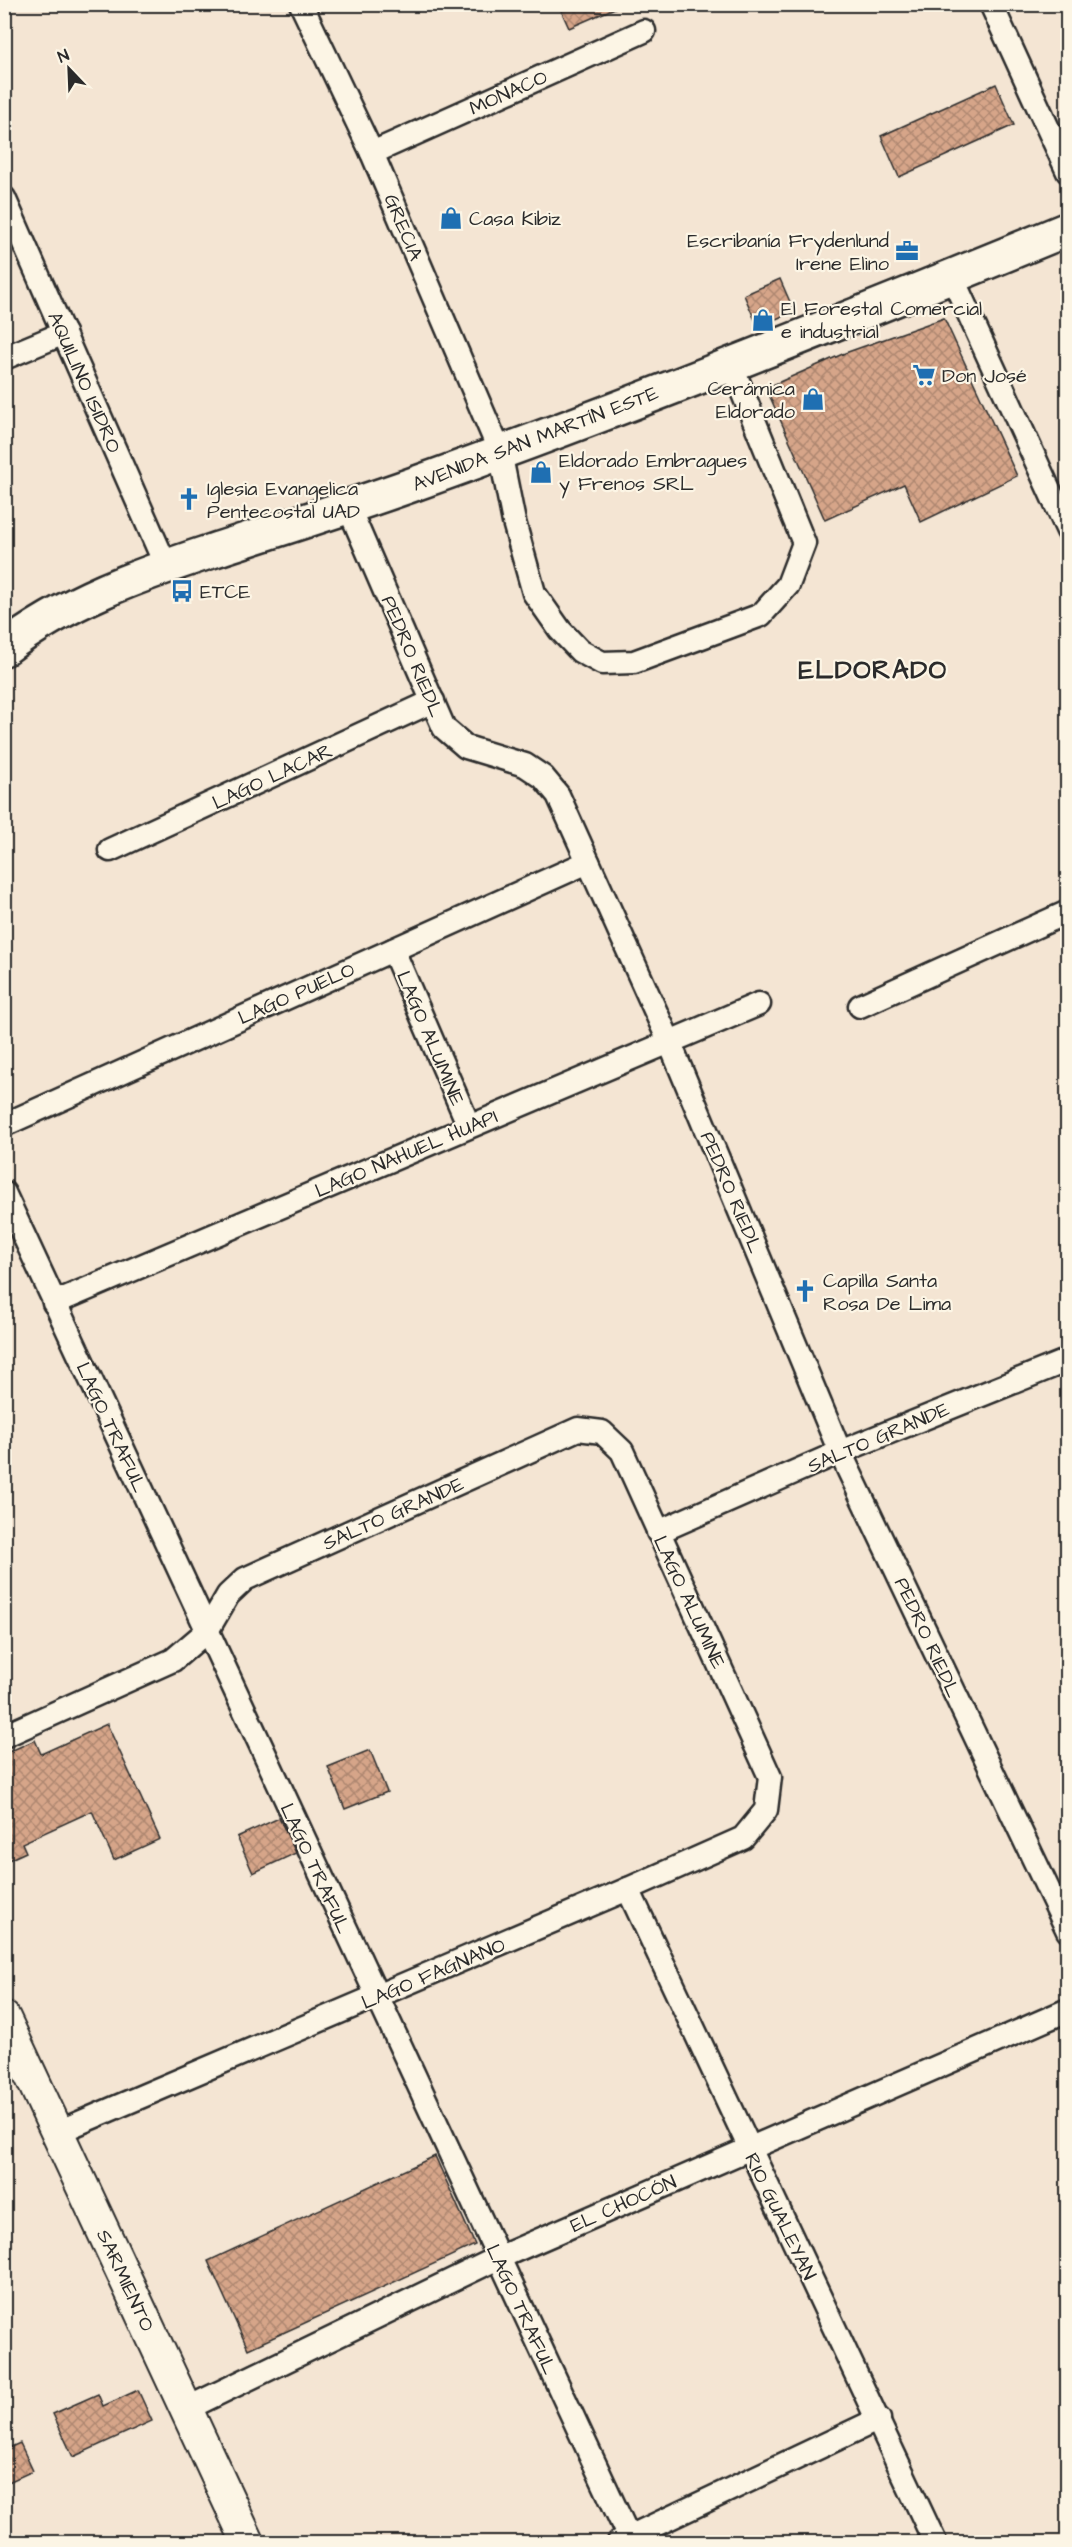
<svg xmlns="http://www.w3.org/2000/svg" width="1072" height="2547" viewBox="0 0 1072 2547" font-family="'Architects Daughter',sans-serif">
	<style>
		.building { fill: url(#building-cross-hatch); stroke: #2b2b2b; stroke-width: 1.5 }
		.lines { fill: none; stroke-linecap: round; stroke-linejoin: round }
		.minor-casing { stroke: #2b2b2b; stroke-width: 27 }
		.secondary-casing { stroke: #2b2b2b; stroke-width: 36 }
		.primary-casing { stroke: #2b2b2b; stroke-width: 38 }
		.minor { stroke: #fcf5e5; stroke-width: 22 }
		.secondary { stroke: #fcf5e5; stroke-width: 32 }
		.primary { stroke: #fcf5e5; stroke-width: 33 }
		.labels { text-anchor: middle; stroke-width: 4.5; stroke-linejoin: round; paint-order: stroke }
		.street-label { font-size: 20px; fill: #2b2b2b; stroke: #fcf5e5 }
		.poi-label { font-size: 20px; fill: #2b2b2b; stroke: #fcf5e5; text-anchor: start }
		.district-label { font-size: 26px; font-weight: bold; letter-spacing: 1.5px; fill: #2b2b2b; stroke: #fcf5e5 }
	</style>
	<defs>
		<pattern id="building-cross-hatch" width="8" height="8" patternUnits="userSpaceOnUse" patternTransform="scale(1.5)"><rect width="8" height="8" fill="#d6a589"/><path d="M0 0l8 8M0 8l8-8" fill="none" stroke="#ae8770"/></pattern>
	</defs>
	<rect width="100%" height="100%" fill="#f4e5d3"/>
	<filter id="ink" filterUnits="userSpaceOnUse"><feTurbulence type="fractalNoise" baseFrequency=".0167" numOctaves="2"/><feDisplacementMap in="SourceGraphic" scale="12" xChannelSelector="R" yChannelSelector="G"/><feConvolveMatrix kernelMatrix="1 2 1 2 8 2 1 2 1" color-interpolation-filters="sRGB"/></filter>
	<g filter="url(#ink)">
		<!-- building -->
		<g class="building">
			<polygon points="558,4 624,4 569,28"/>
			<polygon points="996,84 1014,125 899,177 881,136"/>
			<polygon points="780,279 794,311 758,327 744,295"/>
			<polygon points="944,318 1017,476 921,522 904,484 825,520 766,388 845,353"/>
			<polygon points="107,1724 160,1839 114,1860 92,1811 22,1843 26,1852 4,1862 4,1754 35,1740 41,1754"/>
			<polygon points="370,1750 387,1792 345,1809 328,1767"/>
			<polygon points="279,1818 296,1853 253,1873 237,1837"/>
			<polygon points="435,2156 475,2245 248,2349 208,2261"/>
			<polygon points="138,2390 152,2421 73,2457 53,2414 98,2394 103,2406"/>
			<polygon points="20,2443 33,2471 4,2484 4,2450"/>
		</g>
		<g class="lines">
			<!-- minor casing -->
			<g class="minor-casing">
				<g id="minor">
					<polyline points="301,4 372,153 500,452 514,522 534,593 560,630 580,651 602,663 634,662 761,615 788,585 804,543 731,364"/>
					<polyline points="991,4 1068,172"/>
					<polyline points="372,153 644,31"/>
					<polyline points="4,198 166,566"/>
					<polyline points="952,277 1068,531"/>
					<polyline points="4,358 64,333"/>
					<polyline points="348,506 444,728 466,747 525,765 543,777 558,795 669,1041 840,1452 1068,1931"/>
					<polyline points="110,850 433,701"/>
					<polyline points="393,950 469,1126"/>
					<polyline points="860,1006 1068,912"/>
					<polyline points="4,1125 588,862"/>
					<polyline points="4,1193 631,2542"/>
					<polyline points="54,1303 759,1004"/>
					<polyline points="658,1532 840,1452 1068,1360"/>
					<polyline points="4,1736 173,1660 207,1631 228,1595 245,1579 578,1429 602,1432 622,1451 770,1777 766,1810 743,1838 628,1889 58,2132"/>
					<polyline points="628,1889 935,2542"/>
					<polyline points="186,2409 498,2258 1068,2010"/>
					<polyline points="619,2542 879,2419"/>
				</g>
			</g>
			<!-- secondary casing -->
			<g class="secondary-casing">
				<polyline id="secondary" points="4,2018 248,2542"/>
			</g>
			<!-- primary casing -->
			<g class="primary-casing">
				<path id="primary" d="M4,649C66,601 139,575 212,551C279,529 347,508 414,484C634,405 851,318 1068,229"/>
			</g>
			<!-- minor -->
			<use href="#minor" class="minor"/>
			<!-- secondary -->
			<use href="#secondary" class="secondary"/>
			<!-- primary -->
			<use href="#primary" class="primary"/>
		</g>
	</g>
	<!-- icons -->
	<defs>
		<g id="shop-bare" transform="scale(1.8)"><path d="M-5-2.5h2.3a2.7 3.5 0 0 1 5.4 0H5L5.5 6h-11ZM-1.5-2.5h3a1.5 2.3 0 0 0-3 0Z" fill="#1f6fb2" stroke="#fcf5e5" stroke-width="2.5" paint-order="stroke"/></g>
		<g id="office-bare" transform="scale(1.8)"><path d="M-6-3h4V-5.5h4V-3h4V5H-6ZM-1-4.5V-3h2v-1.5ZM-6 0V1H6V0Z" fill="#1f6fb2" stroke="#fcf5e5" stroke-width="2.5" paint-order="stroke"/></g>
		<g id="supermarket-bare" transform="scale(1.8)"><path d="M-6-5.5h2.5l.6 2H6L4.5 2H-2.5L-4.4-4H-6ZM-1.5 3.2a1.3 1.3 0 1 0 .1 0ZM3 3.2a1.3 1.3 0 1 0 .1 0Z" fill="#1f6fb2" stroke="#fcf5e5" stroke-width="2.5" paint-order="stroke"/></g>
		<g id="church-bare" transform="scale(1.8)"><path d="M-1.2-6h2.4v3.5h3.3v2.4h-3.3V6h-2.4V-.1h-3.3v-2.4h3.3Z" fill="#1f6fb2" stroke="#fcf5e5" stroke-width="2.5" paint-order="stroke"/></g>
		<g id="bus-bare" transform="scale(1.8)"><path d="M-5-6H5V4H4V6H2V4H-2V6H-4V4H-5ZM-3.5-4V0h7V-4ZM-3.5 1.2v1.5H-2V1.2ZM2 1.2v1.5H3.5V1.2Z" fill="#1f6fb2" stroke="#fcf5e5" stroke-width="2.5" paint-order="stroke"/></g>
	</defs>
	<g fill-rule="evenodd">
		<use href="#shop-bare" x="451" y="218"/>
		<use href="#office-bare" x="907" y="251"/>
		<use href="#shop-bare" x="763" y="320"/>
		<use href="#supermarket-bare" x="924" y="375"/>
		<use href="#shop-bare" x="813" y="399"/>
		<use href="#shop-bare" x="541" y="472"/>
		<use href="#church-bare" x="189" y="499"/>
		<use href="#bus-bare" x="182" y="591"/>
		<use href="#church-bare" x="805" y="1291"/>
	</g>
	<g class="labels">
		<!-- street labels -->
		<g class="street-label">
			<text transform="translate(508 92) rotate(-24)" y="7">MONACO</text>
			<text transform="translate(404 227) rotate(67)" y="7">GRECIA</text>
			<text transform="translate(85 382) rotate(66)" y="7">AQUILINO ISIDRO</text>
			<text transform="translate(535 438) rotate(-21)" y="7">AVENIDA SAN MARTÍN ESTE</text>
			<text transform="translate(413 656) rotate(67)" y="7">PEDRO RIEDL</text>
			<text transform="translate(272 776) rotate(-25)" y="7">LAGO LACAR</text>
			<text transform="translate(296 993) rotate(-24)" y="7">LAGO PUELO</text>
			<text transform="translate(431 1038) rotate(67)" y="7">LAGO ALUMINE</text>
			<text transform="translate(406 1153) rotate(-23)" y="7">LAGO NAHUEL HUAPI</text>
			<text transform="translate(732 1192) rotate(67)" y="7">PEDRO RIEDL</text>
			<text transform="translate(112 1427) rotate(65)" y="7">LAGO TRAFUL</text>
			<text transform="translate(878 1437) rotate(-23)" y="7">SALTO GRANDE</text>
			<text transform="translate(393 1513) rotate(-24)" y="7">SALTO GRANDE</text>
			<text transform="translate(690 1602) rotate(65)" y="7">LAGO ALUMINE</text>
			<text transform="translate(928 1637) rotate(65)" y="7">PEDRO RIEDL</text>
			<text transform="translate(316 1868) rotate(65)" y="7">LAGO TRAFUL</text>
			<text transform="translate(433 1973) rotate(-23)" y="7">LAGO FAGNANO</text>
			<text transform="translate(623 2203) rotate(-24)" y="7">EL CHOCÓN</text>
			<text transform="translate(781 2216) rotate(64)" y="7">RIO GUALEYAN</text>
			<text transform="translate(126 2280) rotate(65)" y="7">SARMIENTO</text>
			<text transform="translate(522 2309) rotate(65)" y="7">LAGO TRAFUL</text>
		</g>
		<!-- poi labels -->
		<g class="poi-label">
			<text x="469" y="225">Casa Kibiz</text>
			<text x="889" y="247" text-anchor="end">Escribanía Frydenlund<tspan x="889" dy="23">Irene Elino</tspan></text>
			<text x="781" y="315">El Forestal Comercial<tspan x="781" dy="23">e industrial</tspan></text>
			<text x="942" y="382">Don José</text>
			<text x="795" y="395" text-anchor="end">Cerámica<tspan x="795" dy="23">Eldorado</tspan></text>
			<text x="559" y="467">Eldorado Embragues<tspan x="559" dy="23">y Frenos SRL</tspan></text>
			<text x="207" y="495">Iglesia Evangelica<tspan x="207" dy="23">Pentecostal UAD</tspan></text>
			<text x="200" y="598">ETCE</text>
			<text x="823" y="1287">Capilla Santa<tspan x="823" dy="23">Rosa De Lima</tspan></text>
		</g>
		<!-- district labels -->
		<g class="district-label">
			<text x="873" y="678">ELDORADO</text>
		</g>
	</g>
	<!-- margin -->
	<rect width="1072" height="2547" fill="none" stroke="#fcf5e5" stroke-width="24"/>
	<rect x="12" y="12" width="1048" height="2523" fill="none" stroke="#2b2b2b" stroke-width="2" filter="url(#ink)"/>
	<!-- north arrow -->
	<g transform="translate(69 69) rotate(337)" stroke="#fcf5e5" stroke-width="4.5" paint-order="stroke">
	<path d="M0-4.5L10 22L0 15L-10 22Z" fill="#2b2b2b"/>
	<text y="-9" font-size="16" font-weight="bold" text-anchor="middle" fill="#2b2b2b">N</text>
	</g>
</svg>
